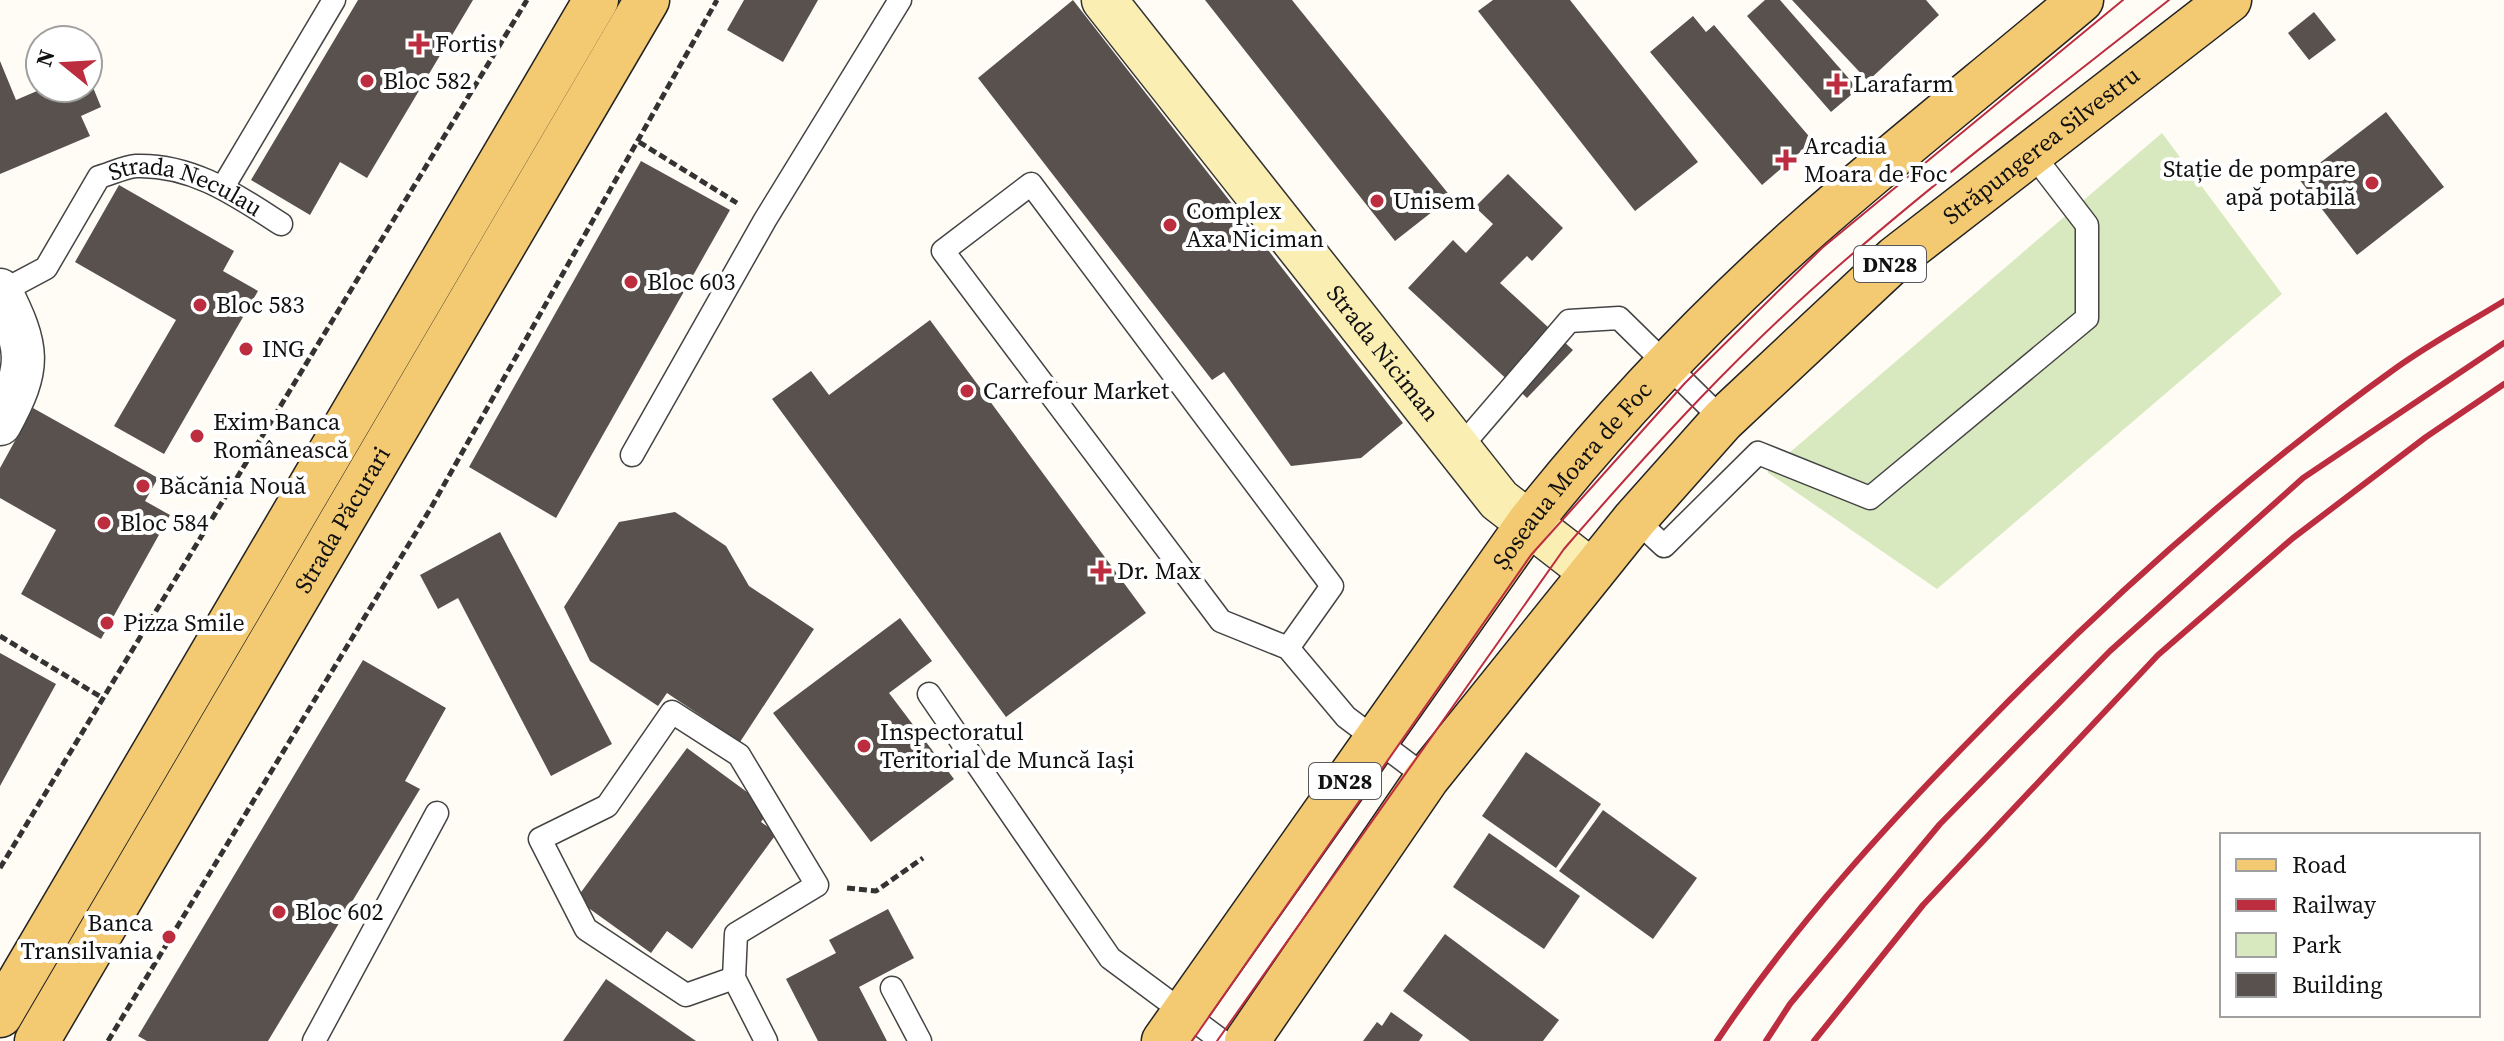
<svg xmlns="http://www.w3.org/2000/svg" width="2504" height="1041" viewBox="0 0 2504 1041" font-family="'Source Serif 4',serif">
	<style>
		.green { fill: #d8e9bf }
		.building { fill: #59514d }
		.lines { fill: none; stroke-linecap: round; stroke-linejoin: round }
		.lane-casing { stroke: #444; stroke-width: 25 }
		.street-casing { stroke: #444; stroke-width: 45 }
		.secondary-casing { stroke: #333; stroke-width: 47 }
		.primary-casing { stroke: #222; stroke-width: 47 }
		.path { stroke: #333; stroke-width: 5; stroke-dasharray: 8 4; stroke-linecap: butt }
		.lane { stroke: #fff; stroke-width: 22 }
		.street { stroke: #fff; stroke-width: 42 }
		.secondary { stroke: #fbeeb3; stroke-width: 44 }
		.primary { stroke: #f3c971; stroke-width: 44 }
		.tram { stroke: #bd2d40; stroke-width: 2 }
		.rail { stroke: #bd2d40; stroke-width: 6 }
		.poi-dot { fill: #bd2d40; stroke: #fff; stroke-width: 3 }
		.labels { text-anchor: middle; stroke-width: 8; stroke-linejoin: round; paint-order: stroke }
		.shield { fill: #fff; stroke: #585858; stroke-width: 2 }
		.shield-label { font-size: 22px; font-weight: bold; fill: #111 }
		.poi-label { font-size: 24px; fill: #111; stroke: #fff; text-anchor: start }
		.street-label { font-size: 24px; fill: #111; stroke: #fff }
	</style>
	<rect width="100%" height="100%" fill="#fffcf5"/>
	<!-- green -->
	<polygon class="green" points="2162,133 2282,294 1937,589 1767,472"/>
	<!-- building -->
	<g class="building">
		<polygon points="358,0 473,0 367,178 340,162 310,215 251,180"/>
		<polygon points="744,0 818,0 783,62 727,30"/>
		<polygon points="1073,0 1403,423 1361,458 1291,466 1224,372 1212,380 978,78"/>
		<polygon points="1205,0 1292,0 1451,197 1395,241"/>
		<polygon points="1493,0 1570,0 1698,162 1635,211 1478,11"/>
		<polygon points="1765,0 1780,0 1858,89 1831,112 1747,16"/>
		<polygon points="1792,0 1926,0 1939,15 1868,81"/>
		<polygon points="2314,12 2336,40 2309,60 2288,33"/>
		<polygon points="1693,16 1706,32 1714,25 1813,141 1762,185 1650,52"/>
		<polygon points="0,61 16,100 44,88 88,88 88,75 101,107 81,116 90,136 0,174"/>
		<polygon points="2386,112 2444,187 2357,255 2299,179"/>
		<polygon points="641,161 730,210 556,518 469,467"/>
		<polygon points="1508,174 1563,228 1532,261 1527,256 1500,283 1573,350 1527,398 1408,288 1453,240 1466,253 1493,224 1475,207"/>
		<polygon points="119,185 234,251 223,271 258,291 164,454 114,426 176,320 75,262"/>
		<polygon points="930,320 1146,613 1006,717 772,399 811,371 829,395"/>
		<polygon points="33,408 158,478 145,501 170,515 101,639 21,594 56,530 0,498 0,468"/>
		<polygon points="675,512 726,546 749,586 814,629 740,742 667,693 658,706 590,661 564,607 619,522"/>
		<polygon points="500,532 612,744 551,776 458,598 438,609 420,575"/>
		<polygon points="900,618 932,661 889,693 954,779 871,842 773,713"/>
		<polygon points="0,653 56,684 0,786"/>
		<polygon points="363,660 446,708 405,781 420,789 268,1041 147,1041 138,1036"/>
		<polygon points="687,748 770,809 761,822 777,833 692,949 667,931 651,953 576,899"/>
		<polygon points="1526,752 1601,804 1556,868 1482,816"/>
		<polygon points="1603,810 1697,878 1653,939 1559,871"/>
		<polygon points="1489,833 1580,896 1544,949 1453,887"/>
		<polygon points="888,909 914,958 859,987 887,1041 818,1041 786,979 836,953 829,940"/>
		<polygon points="1445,934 1559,1020 1543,1041 1470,1041 1403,991"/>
		<polygon points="606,979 696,1041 563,1041"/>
		<polygon points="1391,1012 1423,1035 1419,1041 1363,1041 1377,1022 1382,1026"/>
	</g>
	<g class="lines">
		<!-- lane casing -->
		<g class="lane-casing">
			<g id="lane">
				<polyline points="223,187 334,0"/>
				<path id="s1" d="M1,292L46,268L99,177C110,174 124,167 136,166C192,164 236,195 281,224"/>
				<polyline points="1458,450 1569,321 1619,318 1723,420"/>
				<polyline points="632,455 765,220 900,0"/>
				<polyline points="1635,519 1664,546 1758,453 1870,498 2087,318 2087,225 2031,152"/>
				<polyline points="1288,648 1332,586 1031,184 943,251 1221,621 1288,648 1346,717 1427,778"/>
				<polyline points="929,694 1110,958 1222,1041"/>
				<polyline points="734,978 686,995 586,929 540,839 607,806 672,712 739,755 817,885 736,934 734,978 766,1041"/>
				<polyline points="892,988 920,1041"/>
				<polyline points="314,1041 437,813"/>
			</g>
		</g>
		<!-- street casing -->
		<g class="street-casing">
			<path id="street" d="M0,290C29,348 32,366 0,424"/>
		</g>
		<!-- secondary casing -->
		<g class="secondary-casing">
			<g id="secondary">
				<path id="s2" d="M1104,0L1499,500L1592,572"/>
			</g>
		</g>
		<!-- primary casing -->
		<g class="primary-casing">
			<g id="primary">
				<polyline points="0,1015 596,0"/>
				<path id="s3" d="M37,1041L647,0"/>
				<path id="s4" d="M1164,1041L1529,523C1614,416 1710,315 1812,225C1900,148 1992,75 2081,0"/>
				<path id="s5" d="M1247,1041L1427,778L1635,519L1723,420L1896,258L2229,0"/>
			</g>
		</g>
		<!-- path -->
		<g class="path">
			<polyline points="639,142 737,203"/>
			<polyline points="0,636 101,697"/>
			<polyline points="0,868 527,0"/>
			<polyline points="847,888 876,891 923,858"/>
			<polyline points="108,1041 432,506 717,0"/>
		</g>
		<!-- lane -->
		<use href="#lane" class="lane"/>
		<!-- street -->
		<use href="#street" class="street"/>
		<!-- secondary -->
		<use href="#secondary" class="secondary"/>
		<!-- primary -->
		<use href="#primary" class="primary"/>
		<!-- tram -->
		<g class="tram">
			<polyline points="1192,1041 1531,555 1685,383 1822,248 2123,0"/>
			<path d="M1217,1041L1564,549C1651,448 1742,349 1843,262C1948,171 2060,86 2169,0"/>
		</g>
		<!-- rail -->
		<g class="rail">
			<path d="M1717,1041C1793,927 1886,825 1982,728C2109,598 2248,474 2396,368C2431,343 2468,323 2504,301"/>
			<polyline points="1766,1041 1790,1004 1940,824 2110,651 2303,478 2504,343"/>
			<polyline points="1814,1041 1923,905 2158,655 2293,538 2426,437 2504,384"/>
		</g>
	</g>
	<!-- markers -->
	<g class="poi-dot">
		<path d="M415 32h8v8h8v8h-8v8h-8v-8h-8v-8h8z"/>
		<circle cx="367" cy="81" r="8"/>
		<path d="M1833 72h8v8h8v8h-8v8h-8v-8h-8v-8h8z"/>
		<path d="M1782 148h8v8h8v8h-8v8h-8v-8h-8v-8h8z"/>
		<circle cx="2372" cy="183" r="8"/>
		<circle cx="1377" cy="201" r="8"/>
		<circle cx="1170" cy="225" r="8"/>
		<circle cx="631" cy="282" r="8"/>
		<circle cx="200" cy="305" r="8"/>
		<circle cx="246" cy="349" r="8"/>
		<circle cx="967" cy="391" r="8"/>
		<circle cx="197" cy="436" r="8"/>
		<circle cx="143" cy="486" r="8"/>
		<circle cx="104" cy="523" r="8"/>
		<path d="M1097 559h8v8h8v8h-8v8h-8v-8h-8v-8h8z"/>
		<circle cx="107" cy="623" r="8"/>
		<circle cx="864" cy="746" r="8"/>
		<circle cx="279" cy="912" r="8"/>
		<circle cx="169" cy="937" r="8"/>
	</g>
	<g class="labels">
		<!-- shield labels -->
		<g class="shield">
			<rect x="1854" y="246" width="72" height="36" rx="6"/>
			<rect x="1309" y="763" width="72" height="36" rx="6"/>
		</g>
		<g class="shield-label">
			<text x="1890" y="272">DN28</text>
			<text x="1345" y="789">DN28</text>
		</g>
		<!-- poi labels -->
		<g class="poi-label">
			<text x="435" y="52">Fortis</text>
			<text x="383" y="89">Bloc 582</text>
			<text x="1853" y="92">Larafarm</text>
			<text x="1804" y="154">Arcadia<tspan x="1804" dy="28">Moara de Foc</tspan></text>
			<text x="2356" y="177" text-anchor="end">Stație de pompare<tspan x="2356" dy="28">apă potabilă</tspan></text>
			<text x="1393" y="209">Unisem</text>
			<text x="1186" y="219">Complex<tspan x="1186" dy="28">Axa Niciman</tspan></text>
			<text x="647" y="290">Bloc 603</text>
			<text x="216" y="313">Bloc 583</text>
			<text x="262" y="357">ING</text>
			<text x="983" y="399">Carrefour Market</text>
			<text x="213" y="430">Exim Banca<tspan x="213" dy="28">Românească</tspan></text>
			<text x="159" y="494">Băcănia Nouă</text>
			<text x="120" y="531">Bloc 584</text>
			<text x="1117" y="579">Dr. Max</text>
			<text x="123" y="631">Pizza Smile</text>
			<text x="880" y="740">Inspectoratul<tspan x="880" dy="28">Teritorial de Muncă Iași</tspan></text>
			<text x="295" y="920">Bloc 602</text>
			<text x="153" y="931" text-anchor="end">Banca<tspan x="153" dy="28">Transilvania</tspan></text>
		</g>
		<!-- street labels -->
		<g class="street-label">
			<text dy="8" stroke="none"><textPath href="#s5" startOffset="1204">Străpungerea Silvestru</textPath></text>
			<text dy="8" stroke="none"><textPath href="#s1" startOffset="248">Strada Neculau</textPath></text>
			<text dy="8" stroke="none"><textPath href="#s2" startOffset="450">Strada Niciman</textPath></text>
			<text dy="8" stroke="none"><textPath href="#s4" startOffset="698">Șoseaua Moara de Foc</textPath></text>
			<text dy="8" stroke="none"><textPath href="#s3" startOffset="604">Strada Păcurari</textPath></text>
		</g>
	</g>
	<!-- legend -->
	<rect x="2220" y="833" width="260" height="184" fill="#ffffff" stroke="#a0a0a0" stroke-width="2"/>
	<rect x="2236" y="859" width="40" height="12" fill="#f3c971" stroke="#a0a0a0" stroke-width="2"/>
	<text x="2292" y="873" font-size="24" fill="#111111">Road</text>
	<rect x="2236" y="899" width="40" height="12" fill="#bd2d40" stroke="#a0a0a0" stroke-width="2"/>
	<text x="2292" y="913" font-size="24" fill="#111111">Railway</text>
	<rect x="2236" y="933" width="40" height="24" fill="#d8e9bf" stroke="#a0a0a0" stroke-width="2"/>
	<text x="2292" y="953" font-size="24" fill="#111111">Park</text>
	<rect x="2236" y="973" width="40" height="24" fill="#59514d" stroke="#a0a0a0" stroke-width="2"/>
	<text x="2292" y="993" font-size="24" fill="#111111">Building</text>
	<!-- north arrow -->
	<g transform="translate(64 64) rotate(288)"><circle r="38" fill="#ffffff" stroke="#a0a0a0" stroke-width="2"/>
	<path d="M0-6L14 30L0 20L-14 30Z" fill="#bd2d40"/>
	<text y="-12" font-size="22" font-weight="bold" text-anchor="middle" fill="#111111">N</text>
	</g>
</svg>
